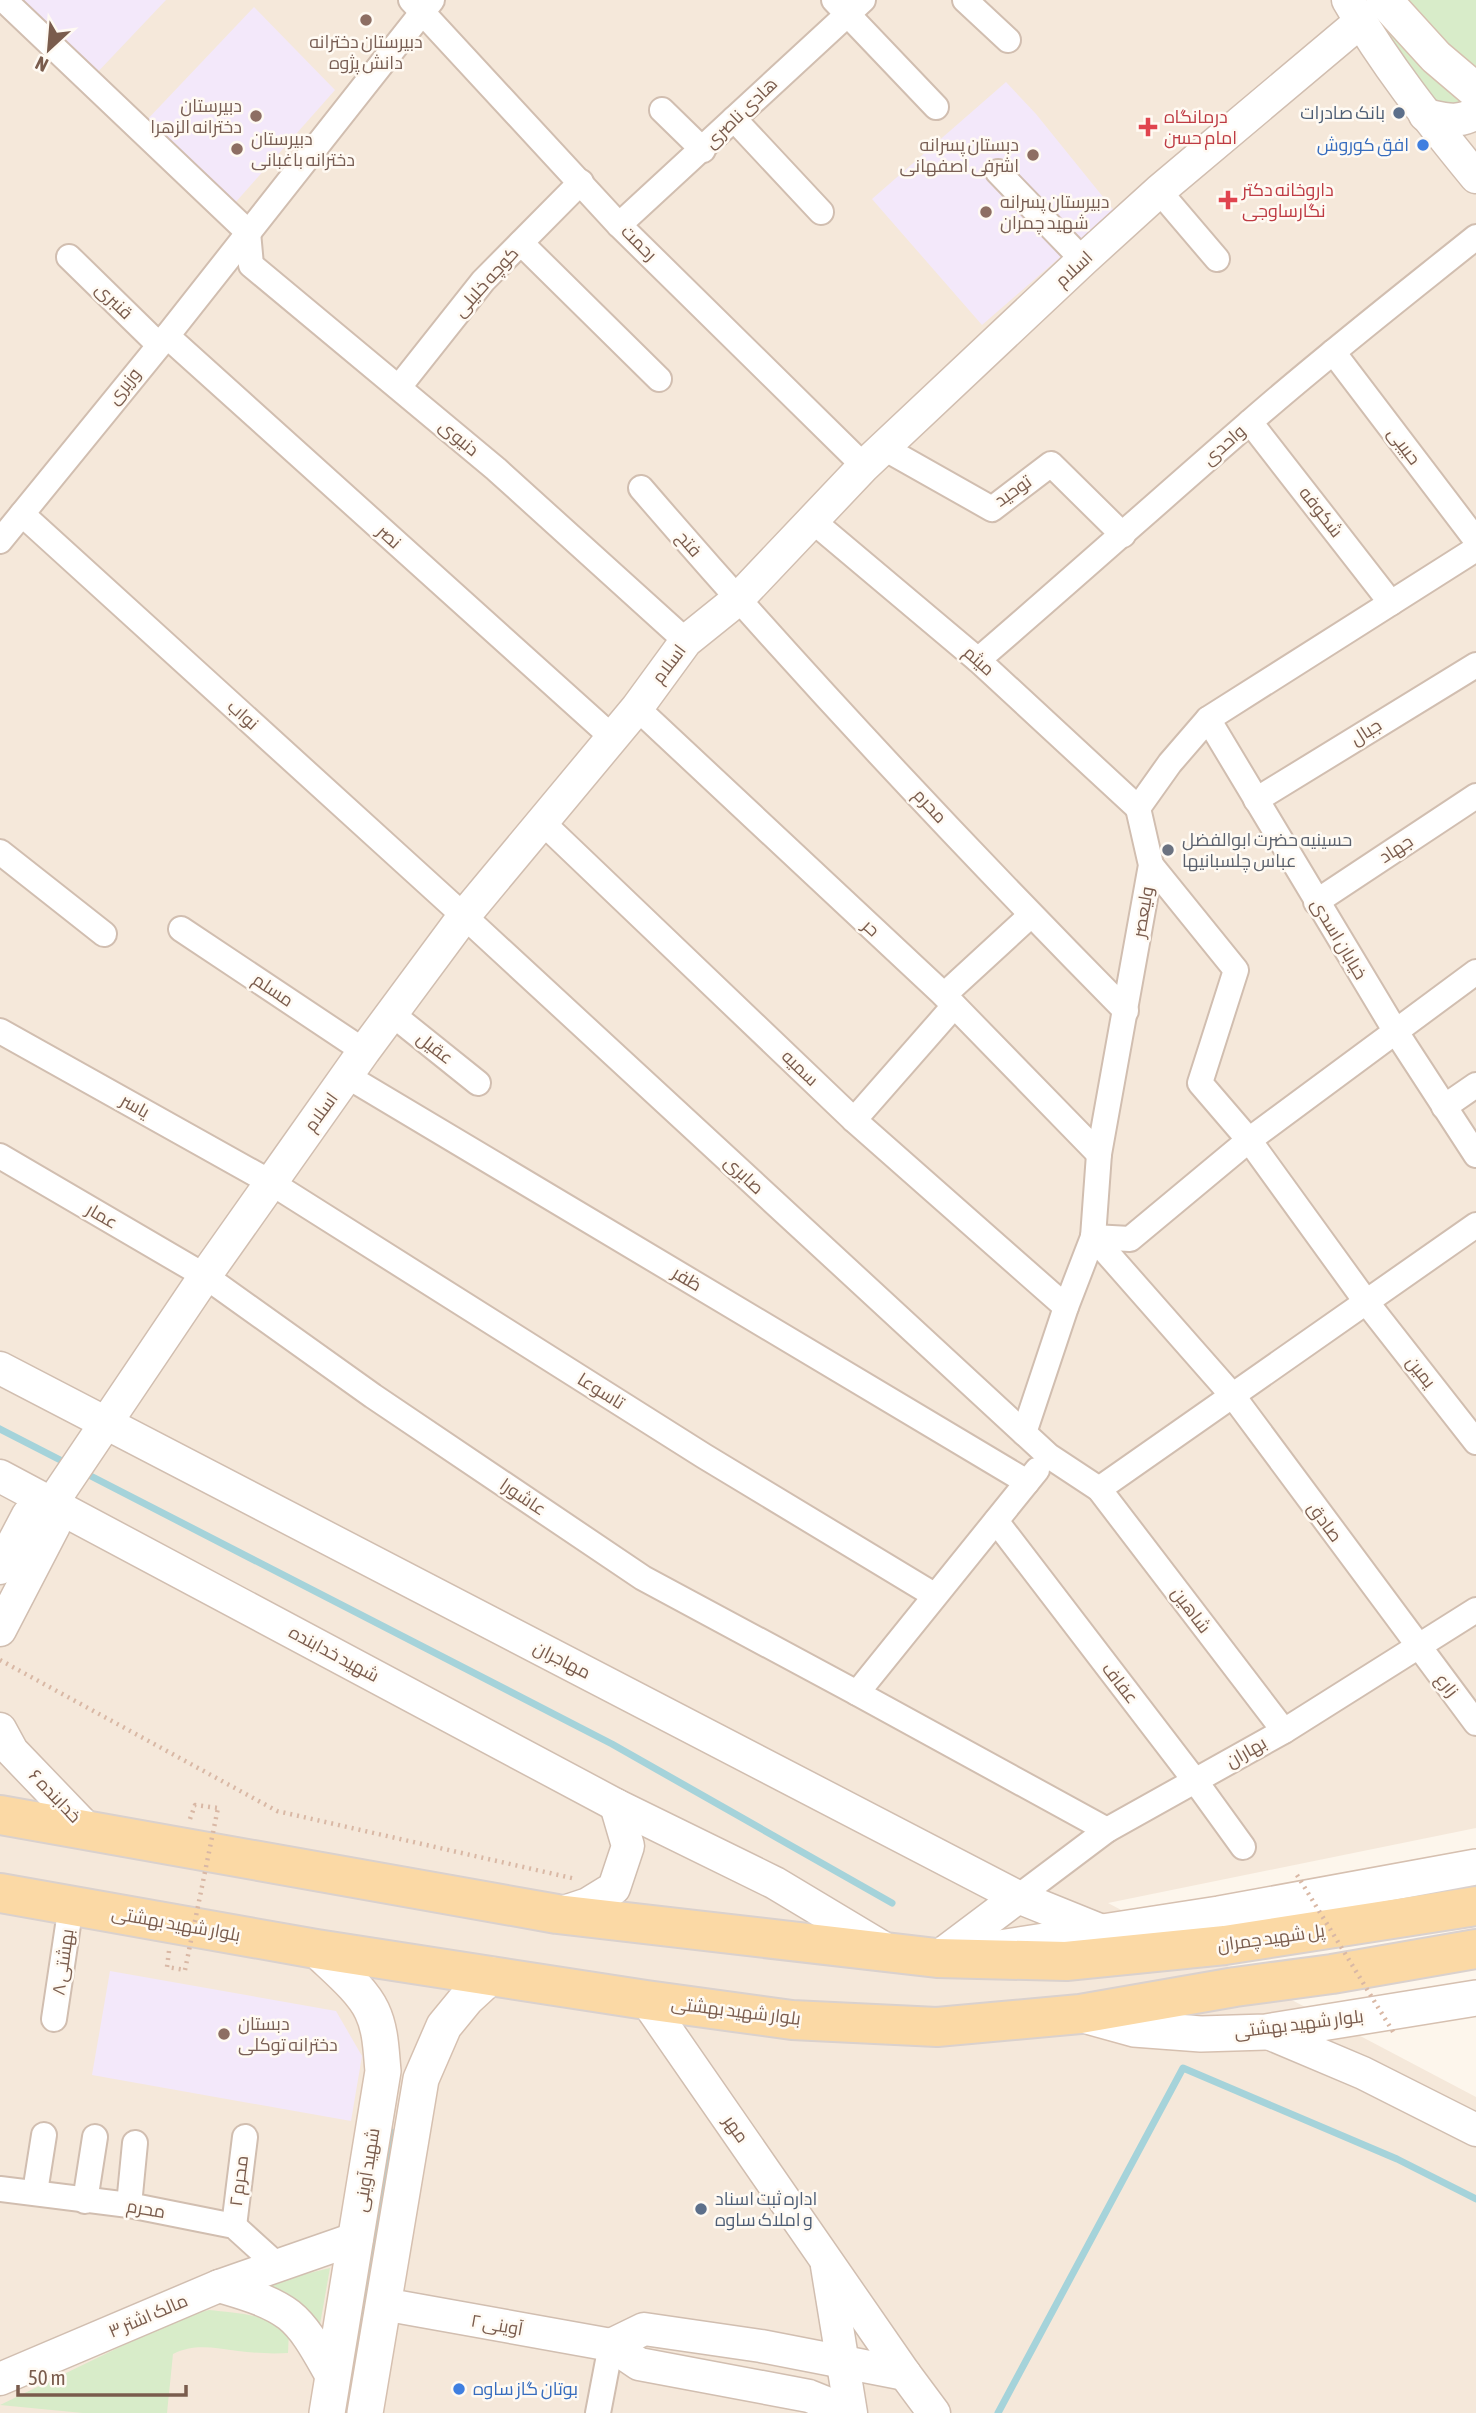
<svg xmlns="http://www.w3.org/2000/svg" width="1476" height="2413" viewBox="0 0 1476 2413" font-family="'Asap Condensed',Cairo,sans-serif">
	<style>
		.residential { fill: #f5e8da }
		.education { fill: #f3e8fa }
		.green { fill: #d8ecc9 }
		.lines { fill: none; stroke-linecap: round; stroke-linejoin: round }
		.stream { stroke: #a5d3da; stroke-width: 7 }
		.minor-casing { stroke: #d1beb0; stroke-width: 28 }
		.tertiary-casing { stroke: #d1beb0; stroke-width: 35 }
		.secondary-casing { stroke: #d6c0b0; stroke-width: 38 }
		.primary-casing { stroke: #dad1cd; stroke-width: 42 }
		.path { stroke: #d9b8a5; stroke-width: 4.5; stroke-dasharray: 2 5; stroke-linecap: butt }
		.minor { stroke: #fff; stroke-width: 24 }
		.tertiary { stroke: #fff; stroke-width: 32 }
		.secondary { stroke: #fff; stroke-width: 35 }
		.primary { stroke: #fbd9a5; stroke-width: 38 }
		.path-bridge { stroke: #d9b8a5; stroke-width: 4.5; stroke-dasharray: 2 5; stroke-linecap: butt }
		.education-dot { fill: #8d6e63; stroke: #fffaf3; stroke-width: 2.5 }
		.service-dot { fill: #5c6f8a; stroke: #fffaf3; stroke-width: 2.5 }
		.health-dot { fill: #e0444e; stroke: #fffaf3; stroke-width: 2.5 }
		.shop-dot { fill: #3f7fe0; stroke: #fffaf3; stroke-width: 2.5 }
		.worship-dot { fill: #6b7280; stroke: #fffaf3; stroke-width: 2.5 }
		.labels { text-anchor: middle; stroke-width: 5; stroke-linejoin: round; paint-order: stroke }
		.education-label { font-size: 18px; fill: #785e54; stroke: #fffaf3; text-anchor: start }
		.street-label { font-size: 18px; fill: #7a5c4d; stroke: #fffaf3 }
		.service-label { font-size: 18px; fill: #4e5e75; stroke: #fffaf3; text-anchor: end }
		.health-label { font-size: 18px; fill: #be3a42; stroke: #fffaf3; text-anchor: start }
		.shop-label { font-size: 18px; fill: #366cbe; stroke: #fffaf3; text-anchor: end }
		.worship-label { font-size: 18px; fill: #5b616d; stroke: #fffaf3; text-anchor: start }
	</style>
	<rect width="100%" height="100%" fill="#fdf6ec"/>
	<!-- residential -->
	<polygon class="residential" points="0,0 1476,0 1476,1828 1108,1903 1476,2097 1476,2413 0,2413"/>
	<!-- education -->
	<g class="education">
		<polygon points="11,0 166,0 93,77"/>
		<polygon points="254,7 335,90 234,204 144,123"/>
		<polygon points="1006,82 1036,114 1116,213 1072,247 982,325 872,199"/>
		<polygon points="110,1971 336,2011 362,2056 351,2121 92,2075"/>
	</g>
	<!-- green -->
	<g class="green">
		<polygon points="1360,0 1367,0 1463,95 1465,105 1441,111"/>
		<polygon points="1403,0 1476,0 1476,72"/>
		<polygon points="330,2268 319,2330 264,2284"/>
		<path d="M209,2310C235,2313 267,2314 289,2331L288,2353C271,2354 254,2353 238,2351C215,2348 194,2343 173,2354L167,2413H83L0,2405L159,2328L189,2315Z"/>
	</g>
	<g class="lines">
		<!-- stream -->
		<g class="stream">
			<polyline points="0,1429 70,1465"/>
			<polyline points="83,1472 612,1744 892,1903"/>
			<polyline points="346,2413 391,2132"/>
			<polyline points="998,2413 1183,2068 1397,2159 1476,2199"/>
		</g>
		<!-- minor casing -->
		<g class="minor-casing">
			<g id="minor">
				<polyline points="4,0 248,232"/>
				<polyline points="411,0 619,225 864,466"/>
				<polyline points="834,0 936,107"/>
				<polyline points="965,0 1008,40"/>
				<polyline points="662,110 703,150"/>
				<polyline points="734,119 821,212"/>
				<polyline points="998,172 1083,260"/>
				<polyline points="1159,191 1217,259"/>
				<polyline points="619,225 863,0"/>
				<polyline points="248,232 251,265 496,469 686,641"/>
				<polyline points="521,243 659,379"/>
				<polyline points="69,257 158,344"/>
				<polyline points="167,336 612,737"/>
				<polyline points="1333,352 1476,540"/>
				<polyline points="399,387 483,281 581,182"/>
				<polyline points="1250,422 1391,603"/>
				<polyline points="884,448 992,509 1051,464 1123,535"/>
				<path d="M641,488C796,668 959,842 1126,1011"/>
				<polyline points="22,514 464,916 1049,1456 1099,1489 1284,1731"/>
				<polyline points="814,522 978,660 1138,808"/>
				<polyline points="0,541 167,336 432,0"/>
				<path d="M978,660C1070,581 1159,501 1250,422C1323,358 1400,298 1476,237"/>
				<polyline points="637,708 944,995 1099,1154"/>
				<polyline points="1208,719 1396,1032 1476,1155"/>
				<polyline points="1256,800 1476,665"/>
				<polyline points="541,821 854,1120 1066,1307"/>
				<polyline points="0,852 104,934"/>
				<polyline points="1151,865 1236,970 1200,1083 1249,1140 1367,1303 1476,1442"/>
				<polyline points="1316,902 1476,796"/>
				<polyline points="181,929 364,1051"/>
				<polyline points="944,995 1031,915"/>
				<polyline points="392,1014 478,1083"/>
				<polyline points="0,1031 270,1182 704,1456 934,1595"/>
				<polyline points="347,1076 1027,1482"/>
				<polyline points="1444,1107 1476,1085"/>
				<polyline points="854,1120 954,1006"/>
				<polyline points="0,1156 205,1276 373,1396 643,1578 857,1693"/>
				<polyline points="1093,1237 1233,1396 1476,1723"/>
				<polyline points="1093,1237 1130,1239 1249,1140 1476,972"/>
				<polyline points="1024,1433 1066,1307 1093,1237 1099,1154 1151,865 1138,808 1170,763 1208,719 1476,549"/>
				<polyline points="1037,1470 857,1693 1107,1830"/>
				<polyline points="1099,1489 1476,1225"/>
				<polyline points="996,1521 1196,1782 1243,1847"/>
				<polyline points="1018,1897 1107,1830 1284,1731 1476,1610"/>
				<polyline points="54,2019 71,1905"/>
				<polyline points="0,2189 129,2205 234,2226 277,2265"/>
				<polyline points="35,2192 44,2135"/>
				<polyline points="85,2201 95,2137"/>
				<polyline points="129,2205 135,2143"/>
				<polyline points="234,2226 245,2137"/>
				<polyline points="598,2413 611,2345"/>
			</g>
		</g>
		<!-- tertiary casing -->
		<g class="tertiary-casing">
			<g id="tertiary">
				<path d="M1348,0C1384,63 1430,121 1476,177"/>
				<path d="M1425,115C1444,119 1458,124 1476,113"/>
				<polyline points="0,1368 1018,1897 1102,1931"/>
				<polyline points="0,1476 616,1805 775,1883 885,1949"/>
				<polyline points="0,1568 28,1515 52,1503 205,1276 364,1051 464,916 637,708 686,641 737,600 864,466 1083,260 1159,191 1360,22"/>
				<polyline points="0,1630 54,1526 52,1503"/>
				<polyline points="0,1729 12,1751 87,1829"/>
				<polyline points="558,1914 588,1904 614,1888 628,1846 616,1805"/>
				<polyline points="937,1958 1018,1897"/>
				<polyline points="646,2000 905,2374 934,2413"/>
				<polyline points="1266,2032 1363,2073 1476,2130"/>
				<polyline points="827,2266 851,2413"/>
				<path d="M219,2286C242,2293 269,2300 289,2315C308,2330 321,2358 333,2378"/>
				<polyline points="383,2304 611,2345 639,2364 809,2396 824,2402 837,2413"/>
				<polyline points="611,2345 644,2329 761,2346 905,2374"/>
				<polyline points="0,2379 219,2286 357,2238"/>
			</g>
		</g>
		<!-- secondary casing -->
		<g class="secondary-casing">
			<g id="secondary">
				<polyline points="1384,0 1436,57 1476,91"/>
				<path d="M316,1949C333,1966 362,1989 372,2011C381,2030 381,2051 383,2071L327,2413"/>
				<polyline points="993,1949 1219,1914 1476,1867"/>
				<polyline points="1080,2014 1134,2029 1201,2034 1266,2032 1476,1998"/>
				<polyline points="365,2413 421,2079 444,2026 467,1998 492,1975"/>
			</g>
		</g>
		<!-- primary casing -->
		<g class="primary-casing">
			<g id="primary">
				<polyline points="0,1815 557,1914 937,1958 1066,1961 1225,1945 1476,1906"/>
				<polyline points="0,1893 316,1949 646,2000 792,2020 937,2027 1080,2014 1235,1987 1332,1974 1476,1949"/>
			</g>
		</g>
		<!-- path -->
		<g class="path">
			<polyline points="0,1660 277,1811 576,1879"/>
			<polyline points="190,1819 195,1805 218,1808"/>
			<polyline points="169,1951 167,1967 185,1970"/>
		</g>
		<!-- minor -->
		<use href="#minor" class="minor"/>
		<!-- tertiary -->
		<use href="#tertiary" class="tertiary"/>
		<!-- secondary -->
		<use href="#secondary" class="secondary"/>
		<!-- primary -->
		<use href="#primary" class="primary"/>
		<!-- path-bridge -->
		<g class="path-bridge">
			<polyline points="1297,1875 1395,2035"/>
			<polyline points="185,1970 218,1808"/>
		</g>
	</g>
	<!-- markers -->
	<g class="education-dot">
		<circle cx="366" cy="20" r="7"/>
		<circle cx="256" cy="116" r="7"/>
		<circle cx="237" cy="149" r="7"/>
		<circle cx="1033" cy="155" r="7"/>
		<circle cx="986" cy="212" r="7"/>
		<circle cx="224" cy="2034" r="7"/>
	</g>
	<g class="service-dot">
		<circle cx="1399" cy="113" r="7"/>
		<circle cx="701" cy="2209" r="7"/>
	</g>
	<g class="health-dot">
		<path d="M1144.5 116.5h7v7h7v7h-7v7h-7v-7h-7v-7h7z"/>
		<path d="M1224.5 189.5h7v7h7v7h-7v7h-7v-7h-7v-7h7z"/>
	</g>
	<g class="shop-dot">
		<circle cx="1423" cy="145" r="7"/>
		<circle cx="459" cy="2389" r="7"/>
	</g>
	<circle class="worship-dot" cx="1168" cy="850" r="7"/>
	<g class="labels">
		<!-- education labels -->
		<g class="education-label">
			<text x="366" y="48" text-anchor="middle">دبیرستان دخترانه<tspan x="366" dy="21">دانش پژوه</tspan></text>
			<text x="242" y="112" text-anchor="end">دبیرستان<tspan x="242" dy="21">دخترانه الزهرا</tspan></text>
			<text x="251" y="145">دبیرستان<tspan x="251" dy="21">دخترانه باغبانی</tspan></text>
			<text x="1019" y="151" text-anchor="end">دبستان پسرانه<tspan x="1019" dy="21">اشرفی اصفهانی</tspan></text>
			<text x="1000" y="208">دبیرستان پسرانه<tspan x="1000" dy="21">شهید چمران</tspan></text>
			<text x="238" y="2030">دبستان<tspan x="238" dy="21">دخترانه توکلی</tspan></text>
		</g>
		<!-- street labels -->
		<g class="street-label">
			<text transform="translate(741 113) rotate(-44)" y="6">هادی ناصری</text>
			<text transform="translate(639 243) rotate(45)" y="6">رحمت</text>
			<text transform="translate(1074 269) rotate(-43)" y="6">اسلام</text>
			<text transform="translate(486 282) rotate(-48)" y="6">کوچه خلیلی</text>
			<text transform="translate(114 301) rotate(44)" y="6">قنبری</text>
			<text transform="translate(124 386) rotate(-51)" y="6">وزیری</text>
			<text transform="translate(459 438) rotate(40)" y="6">دنیوی</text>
			<text transform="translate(1224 445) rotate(-42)" y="6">واحدی</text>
			<text transform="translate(1404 446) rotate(53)" y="6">حبیبی</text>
			<text transform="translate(1013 491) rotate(-35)" y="6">توحید</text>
			<text transform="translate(1321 512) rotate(52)" y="6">شکوفه</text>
			<text transform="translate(389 537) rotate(42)" y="6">نصر</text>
			<text transform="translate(689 544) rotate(49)" y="6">فتح</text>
			<text transform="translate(979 661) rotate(42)" y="6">میثم</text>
			<text transform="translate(669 664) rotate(-53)" y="6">اسلام</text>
			<text transform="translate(243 715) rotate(42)" y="6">نواب</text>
			<text transform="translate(1366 732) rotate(-32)" y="6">جبال</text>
			<text transform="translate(930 806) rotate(47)" y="6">محرم</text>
			<text transform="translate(1396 849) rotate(-33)" y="6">جهاد</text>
			<text transform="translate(1143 912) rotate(-80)" y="6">ولیعصر</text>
			<text transform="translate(871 928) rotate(43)" y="6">حر</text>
			<text transform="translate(1339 939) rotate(59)" y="6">خیابان اسدی</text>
			<text transform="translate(273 990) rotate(34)" y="6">مسلم</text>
			<text transform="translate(435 1048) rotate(38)" y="6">عقیل</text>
			<text transform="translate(800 1068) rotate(44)" y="6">سمیه</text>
			<text transform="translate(135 1106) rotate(29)" y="6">یاسر</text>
			<text transform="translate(321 1112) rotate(-54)" y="6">اسلام</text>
			<text transform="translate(744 1175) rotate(43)" y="6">صابری</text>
			<text transform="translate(102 1216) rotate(30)" y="6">عمار</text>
			<text transform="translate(687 1279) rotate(31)" y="6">ظفر</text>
			<text transform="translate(1421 1372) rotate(52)" y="6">یمین</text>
			<text transform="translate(601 1391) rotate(32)" y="6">تاسوعا</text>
			<text transform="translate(523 1497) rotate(34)" y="6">عاشورا</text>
			<text transform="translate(1325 1522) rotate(54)" y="6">صادق</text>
			<text transform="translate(1191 1610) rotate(53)" y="6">شاهین</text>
			<text transform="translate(334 1654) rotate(28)" y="6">شهید خدابنده</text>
			<text transform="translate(562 1660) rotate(27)" y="6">مهاجران</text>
			<text transform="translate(1120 1683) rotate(52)" y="6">عفاف</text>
			<text transform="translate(1447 1685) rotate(52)" y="6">زارع</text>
			<text transform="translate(1246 1752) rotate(-30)" y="6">بهاران</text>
			<text transform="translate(55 1796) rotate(46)" y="6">خدابنده ۶</text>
			<text transform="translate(176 1924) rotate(10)" y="6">بلوار شهید بهشتی</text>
			<text transform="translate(1271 1938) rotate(-8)" y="6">پل شهید چمران</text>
			<text transform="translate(63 1962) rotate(-82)" y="6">بهشتی ۸</text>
			<text transform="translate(736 2011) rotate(7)" y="6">بلوار شهید بهشتی</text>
			<text transform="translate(1299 2024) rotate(-7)" y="6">بلوار شهید بهشتی</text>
			<text transform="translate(736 2129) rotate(55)" y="6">مهر</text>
			<text transform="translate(367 2170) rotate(-81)" y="6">شهید آوینی</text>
			<text transform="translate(239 2181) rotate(-83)" y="6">محرم ۲</text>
			<text transform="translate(146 2209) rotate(10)" y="6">محرم</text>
			<text transform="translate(148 2316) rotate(-23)" y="6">مالک اشتر ۳</text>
			<text transform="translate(497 2325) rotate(10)" y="6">۲ آوینی</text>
		</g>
		<!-- service labels -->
		<g class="service-label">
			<text x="1385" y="119">بانک صادرات</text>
			<text x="715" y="2205" text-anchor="start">اداره ثبت اسناد<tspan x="715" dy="21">و املاک ساوه</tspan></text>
		</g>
		<!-- health labels -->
		<g class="health-label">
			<text x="1164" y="123">درمانگاه<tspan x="1164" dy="21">امام حسن</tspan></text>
			<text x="1242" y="196">داروخانه دکتر<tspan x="1242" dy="21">نگارساوجی</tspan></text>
		</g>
		<!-- shop labels -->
		<g class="shop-label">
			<text x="1409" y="151">افق کوروش</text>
			<text x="473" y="2395" text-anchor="start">بوتان گاز ساوه</text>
		</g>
		<!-- worship labels -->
		<g class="worship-label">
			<text x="1182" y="846">حسینیه حضرت ابوالفضل<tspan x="1182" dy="21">عباس چلسبانیها</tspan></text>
		</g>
	</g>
	<!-- north arrow -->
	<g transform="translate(49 49) rotate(206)" stroke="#fffaf3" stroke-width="5" paint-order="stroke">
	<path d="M0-5L12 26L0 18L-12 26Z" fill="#7a5c4d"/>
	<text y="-10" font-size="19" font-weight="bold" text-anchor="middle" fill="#7a5c4d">N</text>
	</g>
	<!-- scale -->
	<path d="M18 2385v10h168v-10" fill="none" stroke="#7a5c4d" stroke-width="3.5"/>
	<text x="28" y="2385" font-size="21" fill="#7a5c4d" stroke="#fffaf3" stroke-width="5" paint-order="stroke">50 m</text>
</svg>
